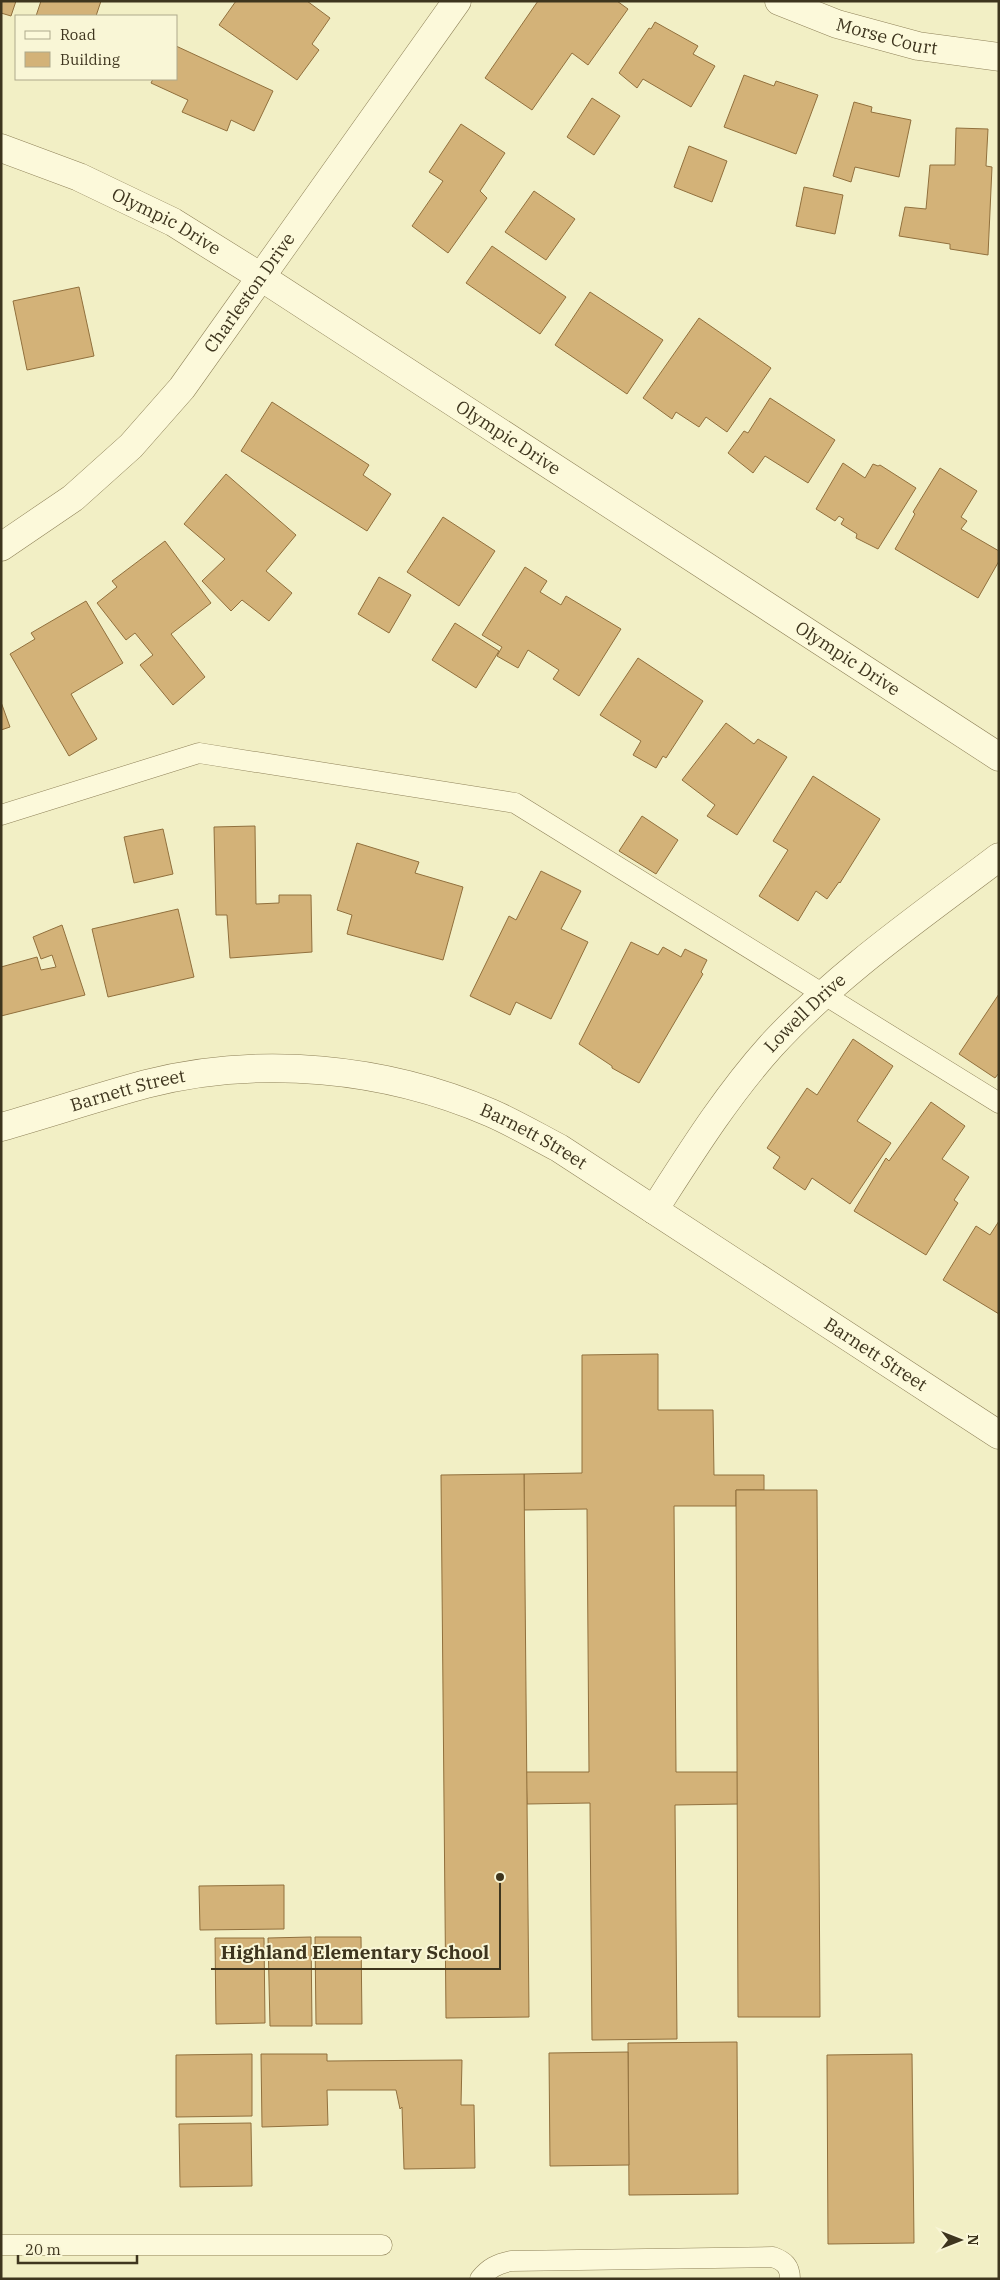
<svg xmlns="http://www.w3.org/2000/svg" width="1000" height="2280" viewBox="0 0 1000 2280" font-family="'IBM Plex Serif',serif">
	<style>
		.building { fill: #d3b278; stroke: #91703d }
		.lines { fill: none; stroke-linecap: round; stroke-linejoin: round }
		.service-casing { stroke: #8f8259; stroke-width: 21 }
		.minor-casing { stroke: #8f8259; stroke-width: 29 }
		.tertiary-casing { stroke: #8f8259; stroke-width: 29 }
		.service { stroke: #fcf9da; stroke-width: 20 }
		.minor { stroke: #fcf9da; stroke-width: 28 }
		.tertiary { stroke: #fcf9da; stroke-width: 28 }
		.labels { text-anchor: middle; stroke-width: 4; stroke-linejoin: round; paint-order: stroke }
		.street-label { font-size: 18px; fill: #3e351e; stroke: #f9f6d6 }
		.leader { fill: none; stroke: #3e351e; stroke-width: 2 }
		.callout-dot { fill: #3e351e; stroke: #f9f6d6; stroke-width: 2 }
		.callout-label { font-size: 19px; text-anchor: middle; font-weight: bold; fill: #3e351e; stroke: #f9f6d6; stroke-width: 4; stroke-linejoin: round; paint-order: stroke }
	</style>
	<rect width="100%" height="100%" fill="#f2efc5"/>
	<!-- building -->
	<g class="building">
		<polygon points="1,1 16,1 11,16 1,13"/>
		<polygon points="41,1 101,1 96,16 36,16"/>
		<polygon points="236,1 307,1 330,18 312,44 319,50 297,80 219,25"/>
		<polygon points="538,1 617,1 628,9 588,65 572,53 532,110 485,78"/>
		<polygon points="655,22 698,46 693,54 715,66 691,107 643,79 637,88 619,73 649,28 651,29"/>
		<polygon points="176,46 273,91 254,131 231,120 227,131 182,112 188,100 151,83 153,79 176,79"/>
		<polygon points="744,75 774,86 776,81 818,95 796,154 724,127"/>
		<polygon points="592,98 620,116 594,155 567,137"/>
		<polygon points="854,102 872,107 871,112 911,120 899,177 855,167 851,182 833,176"/>
		<polygon points="461,124 505,153 480,191 487,198 448,253 412,226 443,181 429,172"/>
		<polygon points="956,128 988,129 986,166 992,167 988,255 950,249 950,244 899,236 905,207 926,209 930,165 955,165"/>
		<polygon points="689,146 727,161 712,202 674,187"/>
		<polygon points="804,187 843,195 835,234 796,226"/>
		<polygon points="534,191 575,219 546,260 505,232"/>
		<polygon points="492,246 566,297 540,334 466,283"/>
		<polygon points="79,287 94,356 27,370 13,301"/>
		<polygon points="590,292 663,340 627,394 555,345"/>
		<polygon points="699,318 771,368 727,432 706,417 699,427 676,412 672,419 643,398"/>
		<polygon points="770,398 835,440 808,483 765,456 753,473 728,453 744,431 748,433"/>
		<polygon points="272,402 369,465 363,475 391,494 367,531 241,451"/>
		<polygon points="843,463 865,478 873,464 878,466 880,465 916,488 878,549 856,538 857,534 841,524 844,519 839,516 835,521 816,509"/>
		<polygon points="940,468 977,491 961,517 967,521 961,529 999,551 999,561 978,598 895,549 915,514 913,512"/>
		<polygon points="226,474 296,535 266,571 292,593 269,621 242,600 231,611 202,581 225,559 184,524"/>
		<polygon points="443,517 495,551 459,606 407,572"/>
		<polygon points="165,541 211,603 171,634 205,677 173,705 140,665 153,655 135,633 126,640 97,603 117,587 112,581"/>
		<polygon points="525,567 547,581 540,592 561,605 566,596 621,629 579,696 553,679 559,670 528,650 518,668 497,656 502,647 482,635"/>
		<polygon points="379,577 411,595 389,633 358,614"/>
		<polygon points="86,601 123,663 71,694 97,739 69,756 10,654 35,639 31,633"/>
		<polygon points="455,623 499,651 476,688 432,660"/>
		<polygon points="638,658 703,701 666,758 663,756 656,768 633,755 641,741 600,715"/>
		<polygon points="1,702 10,727 1,730"/>
		<polygon points="726,723 754,744 758,739 787,757 737,835 707,816 715,805 682,780"/>
		<polygon points="813,776 880,819 840,883 839,882 827,899 816,891 798,921 759,896 788,850 773,841"/>
		<polygon points="642,816 678,840 656,874 619,851"/>
		<polygon points="255,826 256,904 279,903 279,895 311,895 312,952 230,958 227,915 216,915 214,827"/>
		<polygon points="163,829 173,874 134,883 124,837"/>
		<polygon points="357,843 419,862 415,873 463,887 443,960 347,934 352,915 337,910"/>
		<polygon points="541,871 581,891 561,929 588,942 551,1019 516,1002 510,1015 470,996 509,916 516,920"/>
		<polygon points="178,909 194,977 108,997 92,929"/>
		<polygon points="62,925 85,995 1,1016 1,967 37,957 41,970 56,967 52,955 41,959 33,937"/>
		<polygon points="631,942 658,955 663,947 681,957 685,949 707,960 701,972 703,974 639,1083 612,1068 612,1066 579,1044"/>
		<polygon points="999,994 999,1073 995,1078 959,1054"/>
		<polygon points="853,1039 893,1066 857,1121 891,1143 850,1204 812,1178 805,1190 773,1168 780,1157 767,1148 807,1088 817,1095"/>
		<polygon points="931,1102 965,1126 942,1159 969,1177 954,1200 958,1203 926,1255 854,1211 886,1158 889,1161"/>
		<polygon points="999,1221 999,1314 943,1280 976,1226 990,1235"/>
		<polygon points="658,1354 658,1410 713,1410 714,1475 764,1475 764,1490 736,1490 736,1506 674,1506 676,1772 738,1772 738,1804 675,1805 677,2039 592,2040 590,1803 527,1804 526,1772 589,1772 587,1509 524,1510 524,1474 582,1473 582,1355"/>
		<polygon points="524,1474 529,2017 446,2018 441,1475"/>
		<polygon points="736,1490 817,1490 820,2017 738,2017"/>
		<polygon points="284,1885 284,1929 200,1930 199,1886"/>
		<polygon points="311,1937 312,2026 270,2026 268,1938"/>
		<polygon points="315,1937 361,1937 362,2024 316,2024"/>
		<polygon points="215,1938 264,1938 265,2023 216,2024"/>
		<polygon points="737,2042 738,2194 629,2195 628,2043"/>
		<polygon points="628,2052 629,2165 550,2166 549,2053"/>
		<polygon points="252,2054 252,2116 176,2117 176,2055"/>
		<polygon points="261,2054 327,2054 327,2061 462,2060 461,2105 474,2105 475,2168 404,2169 402,2107 400,2109 396,2090 327,2090 328,2125 262,2127"/>
		<polygon points="912,2054 914,2243 828,2244 827,2055"/>
		<polygon points="251,2123 252,2186 180,2187 179,2124"/>
	</g>
	<g class="lines">
		<!-- service casing -->
		<g class="service-casing">
			<g id="service">
				<polyline points="1,815 199,753 515,803 999,1103"/>
				<polyline points="1,2245 382,2245"/>
				<path d="M480,2279C489,2268 497,2264 511,2261L773,2257C784,2261 790,2266 790,2279"/>
			</g>
		</g>
		<!-- minor casing -->
		<g class="minor-casing">
			<g id="minor">
				<path id="s1" d="M779,1L837,24L918,46L999,57"/>
				<path id="s2" d="M1,547L73,498L131,446L182,388L457,1"/>
				<path id="s3" d="M1,1127C50,1113 98,1097 146,1084C259,1055 385,1067 491,1113C514,1123 536,1136 559,1148L999,1435"/>
				<path id="s4" d="M654,1210C690,1154 726,1096 771,1046C838,973 920,917 999,857"/>
			</g>
		</g>
		<!-- tertiary casing -->
		<g class="tertiary-casing">
			<g id="tertiary">
				<path id="s5" d="M1,148L79,177L173,222L261,277L999,757"/>
			</g>
		</g>
		<!-- service -->
		<use href="#service" class="service"/>
		<!-- minor -->
		<use href="#minor" class="minor"/>
		<!-- tertiary -->
		<use href="#tertiary" class="tertiary"/>
	</g>
	<g class="labels">
		<!-- street labels -->
		<g class="street-label">
			<text dy="6" stroke="none"><textPath href="#s1" startOffset="114">Morse Court</textPath></text>
			<text dy="6" stroke="none"><textPath href="#s5" startOffset="181">Olympic Drive</textPath></text>
			<text dy="6" stroke="none"><textPath href="#s2" startOffset="359">Charleston Drive</textPath></text>
			<text dy="6" stroke="none"><textPath href="#s5" startOffset="586">Olympic Drive</textPath></text>
			<text dy="6" stroke="none"><textPath href="#s5" startOffset="991">Olympic Drive</textPath></text>
			<text dy="6" stroke="none"><textPath href="#s4" startOffset="249">Lowell Drive</textPath></text>
			<text dy="6" stroke="none"><textPath href="#s3" startOffset="132">Barnett Street</textPath></text>
			<text dy="6" stroke="none"><textPath href="#s3" startOffset="552">Barnett Street</textPath></text>
			<text dy="6" stroke="none"><textPath href="#s3" startOffset="958">Barnett Street</textPath></text>
		</g>
	</g>
	<!-- callouts -->
	<path class="leader" d="M500 1877L500 1969H211"/>
	<circle class="callout-dot" cx="500" cy="1877" r="5"/>
	<g class="callout-label">
		<text x="355" y="1959">Highland Elementary School</text>
	</g>
	<!-- border -->
	<rect width="1000" height="2280" fill="none" stroke="#3e351e" stroke-width="5"/>
	<!-- legend -->
	<rect x="15" y="15" width="162" height="65" fill="#f9f6d6" stroke="#aea98c"/>
	<rect x="25" y="31" width="25" height="8" fill="#fcf9da" stroke="#aea98c"/>
	<text x="60" y="40" font-size="15" fill="#3e351e">Road</text>
	<rect x="25" y="52" width="25" height="15" fill="#d3b278" stroke="#aea98c"/>
	<text x="60" y="65" font-size="15" fill="#3e351e">Building</text>
	<!-- north arrow -->
	<g transform="translate(960 2240) rotate(90)" stroke="#f9f6d6" stroke-width="4" paint-order="stroke">
	<path d="M0-4L9 19L0 12L-9 19Z" fill="#3e351e"/>
	<text y="-8" font-size="14" font-weight="bold" text-anchor="middle" fill="#3e351e">N</text>
	</g>
	<!-- scale -->
	<path d="M18 2255v8h119v-8" fill="none" stroke="#3e351e" stroke-width="2.5"/>
	<text x="25" y="2255" font-size="15" fill="#3e351e" stroke="#f9f6d6" stroke-width="4" paint-order="stroke">20 m</text>
</svg>
